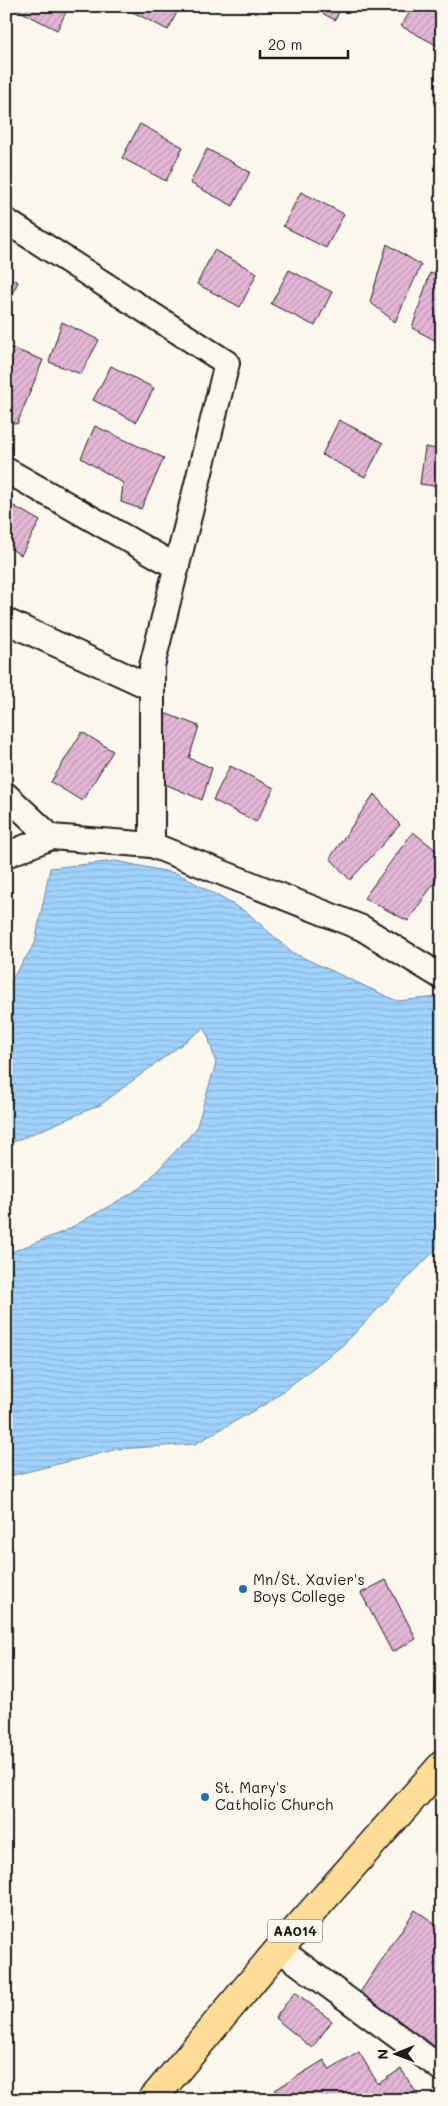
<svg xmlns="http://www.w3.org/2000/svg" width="448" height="2106" viewBox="0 0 448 2106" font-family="Mali,sans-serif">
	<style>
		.water { fill: url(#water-rules); stroke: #6b89a2 }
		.building { fill: url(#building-hatch); stroke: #1c1c1c }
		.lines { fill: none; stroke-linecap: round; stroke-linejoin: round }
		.street-casing { stroke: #1c1c1c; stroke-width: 28 }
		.highway-casing { stroke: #1c1c1c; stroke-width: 31 }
		.street { stroke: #fbf7ec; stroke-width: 24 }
		.highway { stroke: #ffdd96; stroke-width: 28 }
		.poi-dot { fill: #1f6fb2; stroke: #fbf7ec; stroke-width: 2 }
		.labels { text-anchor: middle; stroke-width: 4; stroke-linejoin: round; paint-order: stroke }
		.shield { fill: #fbf7ec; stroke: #5f5e5a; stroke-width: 1 }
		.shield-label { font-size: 14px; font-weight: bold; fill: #1c1c1c }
		.poi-label { font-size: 15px; fill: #1c1c1c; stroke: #fbf7ec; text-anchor: start }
	</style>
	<defs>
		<pattern id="water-rules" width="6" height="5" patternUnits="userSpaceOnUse" patternTransform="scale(1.25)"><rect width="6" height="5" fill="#9fd2fc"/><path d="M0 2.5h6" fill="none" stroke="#88b4d7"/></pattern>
		<pattern id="building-hatch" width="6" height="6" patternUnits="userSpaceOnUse" patternTransform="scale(1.25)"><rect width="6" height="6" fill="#e4b5d6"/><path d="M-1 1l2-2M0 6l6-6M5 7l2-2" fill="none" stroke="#c39bb7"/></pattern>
	</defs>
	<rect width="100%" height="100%" fill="#fbf7ec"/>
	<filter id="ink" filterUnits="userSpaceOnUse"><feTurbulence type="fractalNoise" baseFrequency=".02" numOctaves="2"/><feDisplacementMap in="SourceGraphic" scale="10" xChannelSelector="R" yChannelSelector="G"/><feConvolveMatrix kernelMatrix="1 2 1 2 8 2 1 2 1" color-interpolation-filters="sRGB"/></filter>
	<g filter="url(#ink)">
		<!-- water -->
		<polygon class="water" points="116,861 179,874 248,913 291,952 397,1001 438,997 442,1001 442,1243 344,1344 269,1402 195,1444 118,1449 6,1477 6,1254 65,1231 141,1188 196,1129 216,1063 205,1027 100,1105 6,1145 6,988 35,943 50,868"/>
		<!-- building -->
		<g class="building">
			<polygon points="15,6 69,6 57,30 14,8"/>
			<polygon points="126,6 180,6 168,30 125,8"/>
			<polygon points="309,6 342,6 335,20"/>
			<polygon points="414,6 442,6 442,48 401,26"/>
			<polygon points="140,124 183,147 166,181 122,158"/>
			<polygon points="207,149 250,172 233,206 190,183"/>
			<polygon points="301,192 344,214 326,248 283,226"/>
			<polygon points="387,244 421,265 395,322 370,302"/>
			<polygon points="214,250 257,273 240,307 197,284"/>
			<polygon points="289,270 332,292 315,326 271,304"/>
			<polygon points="430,273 442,276 442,344 412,328"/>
			<polygon points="6,276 18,282 6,305"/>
			<polygon points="62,322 99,340 81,374 49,362"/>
			<polygon points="6,346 43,360 17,424 6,420"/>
			<polygon points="111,366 154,388 136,422 93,400"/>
			<polygon points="339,420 383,443 365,477 322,455"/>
			<polygon points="95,426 164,458 141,509 121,502 123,483 81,458"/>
			<polygon points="425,447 442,450 442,487 420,484"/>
			<polygon points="12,505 40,521 21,555 6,546 6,517"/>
			<polygon points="164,713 199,726 189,758 212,768 202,800 158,781"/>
			<polygon points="82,732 113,751 82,801 51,782"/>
			<polygon points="230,766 274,788 256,822 213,800"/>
			<polygon points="374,794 400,825 350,880 330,858"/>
			<polygon points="413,832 442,855 442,871 408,921 364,898"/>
			<polygon points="386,1580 416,1639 392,1652 361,1593"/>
			<polygon points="415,1910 442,1928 442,2054 357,1997"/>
			<polygon points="295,1992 332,2021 312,2048 275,2018"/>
			<polygon points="359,2052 378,2084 401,2069 421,2100 281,2100 275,2090 324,2060 330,2070"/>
		</g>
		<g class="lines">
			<!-- street casing -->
			<g class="street-casing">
				<g id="street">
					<polyline points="6,221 227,363 152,666 152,845"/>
					<polyline points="6,470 177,567"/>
					<polyline points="6,621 152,688"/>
					<polyline points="6,795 51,837"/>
					<polyline points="6,855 51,837 152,845 362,928 442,977"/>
					<polyline points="279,1949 442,2069"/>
				</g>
			</g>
			<!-- highway casing -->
			<g class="highway-casing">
				<polyline id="highway" points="152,2100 279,1949 442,1765"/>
			</g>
			<!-- street -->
			<use href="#street" class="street"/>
			<!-- highway -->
			<use href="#highway" class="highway"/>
		</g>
	</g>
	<!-- markers -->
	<g class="poi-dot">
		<circle cx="243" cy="1589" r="5"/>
		<circle cx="205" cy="1797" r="5"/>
	</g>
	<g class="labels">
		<!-- shield labels -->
		<rect class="shield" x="267.5" y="1919.5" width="55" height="23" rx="4"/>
		<g class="shield-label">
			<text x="295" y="1936">AA014</text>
		</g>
		<!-- poi labels -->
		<g class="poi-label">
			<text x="253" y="1585">Mn/St. Xavier's<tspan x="253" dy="17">Boys College</tspan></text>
			<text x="215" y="1793">St. Mary's<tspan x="215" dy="17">Catholic Church</tspan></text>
		</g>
	</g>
	<!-- margin -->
	<rect width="448" height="2106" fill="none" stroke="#fbf7ec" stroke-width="25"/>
	<rect x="12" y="12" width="423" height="2081" fill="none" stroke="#1c1c1c" stroke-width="2" filter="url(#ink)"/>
	<!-- north arrow -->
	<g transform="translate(396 2054) rotate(269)" stroke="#fbf7ec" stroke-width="4" paint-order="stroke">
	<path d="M0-4L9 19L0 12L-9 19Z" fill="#1c1c1c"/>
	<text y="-8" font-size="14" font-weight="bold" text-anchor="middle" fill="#1c1c1c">N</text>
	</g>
	<!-- scale -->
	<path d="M260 50v8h88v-8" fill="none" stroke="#1c1c1c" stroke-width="2.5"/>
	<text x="268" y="50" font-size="15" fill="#1c1c1c" stroke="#fbf7ec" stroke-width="4" paint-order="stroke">20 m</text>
</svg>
